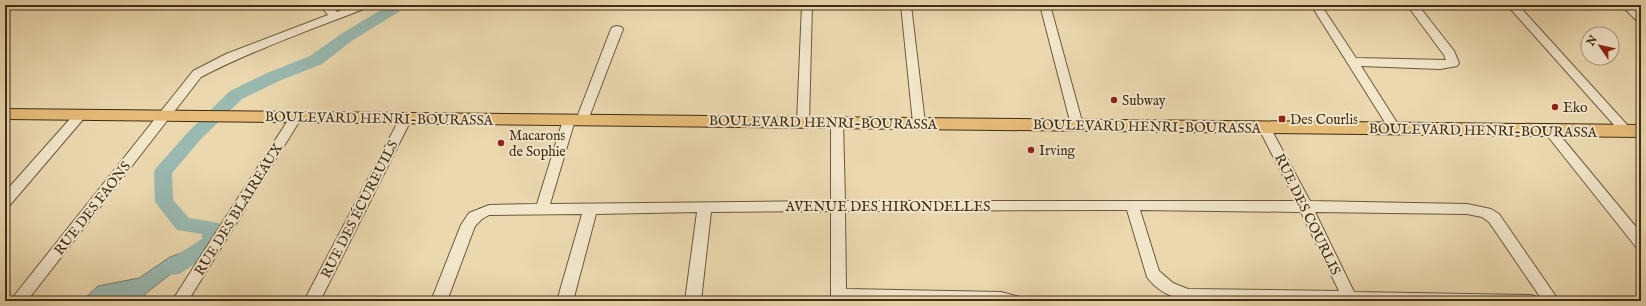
<svg xmlns="http://www.w3.org/2000/svg" width="1646" height="306" viewBox="0 0 1646 306" font-family="'IM FELL English',serif">
	<style>
		.water { fill: #99b9b1; stroke: #758173 }
		.lines { fill: none; stroke-linecap: round; stroke-linejoin: round }
		.river { fill: #99b9b1; fill-rule: evenodd }
		.minor-casing { stroke: #6b583c; stroke-width: 2 }
		.major-casing { stroke: #402d16; stroke-width: 2 }
		.minor { fill: #f2e6cb; fill-rule: evenodd }
		.major { fill: #e6bc78; fill-rule: evenodd }
		.poi-dot { fill: #8f2418; stroke: #f2e6cb; stroke-width: 1.5 }
		.labels { text-anchor: middle; stroke-width: 4; stroke-linejoin: round; paint-order: stroke }
		.poi-label { font-size: 14px; fill: #402d16; stroke: #f2e6cb; text-anchor: start }
		.street-label { font-size: 14px; fill: #402d16; stroke: #f2e6cb }
	</style>
	<rect width="100%" height="100%" fill="#ebd8af"/>
	<filter id="stains"><feTurbulence type="fractalNoise" baseFrequency=".005" numOctaves="4"/><feColorMatrix values="0 0 0 0 .2 0 0 0 0 .09 0 0 0 0 .02 0 0 0 .5 -.17"/></filter>
	<radialGradient id="worn" r=".72"><stop offset=".6" stop-color="#630" stop-opacity="0"/><stop offset="1" stop-color="#630" stop-opacity=".3"/></radialGradient>
	<!-- water -->
	<polygon class="water" points="183,252 195,255 145,294 142,301 82,301 98,286 139,278 170,257"/>
	<g class="lines">
		<!-- river -->
		<path class="river" d="M389,5H408L405,8L353,40L322,64L279,81L242,99L201,139L172,173L173,200L189,218L219,223C223,231 223,241 219,248L181,273L174,275L167,273L164,267L167,261L202,239V234L177,230L155,202L154,172L157,167L189,131L230,91L267,73L310,56L341,34Z"/>
		<!-- minor casing -->
		<g class="minor-casing">
			<g id="minor">
				<path d="M320,5H331L337,12L355,5H370L369,7C313,29 255,49 201,77L27,301H10L193,71L226,54L328,15Z"/>
				<polygon points="802,5 812,5 809,122 807,125 803,126 799,125 797,122"/>
				<polygon points="901,5 911,5 925,123 923,126 919,127 915,126 913,123"/>
				<polygon points="1040,5 1050,5 1083,125 1081,128 1077,129 1073,128 1071,125"/>
				<polygon points="1311,5 1321,5 1356,58 1446,60 1444,55 1407,5 1418,5 1454,51 1459,63 1457,66 1440,69 1361,66 1401,129 1399,132 1395,133 1391,132"/>
				<polygon points="1507,5 1518,5 1630,128 1632,131 1630,134 1626,135 1622,134"/>
				<polygon points="1621,5 1632,5 1641,13 1641,22 1637,21"/>
				<polygon points="617,26 621,27 623,29 588,120 586,123 582,124 578,123 576,120 611,29 613,27"/>
				<polygon points="81,110 85,111 87,114 85,117 10,205 5,206 5,192 77,111"/>
				<polygon points="296,113 300,114 302,117 188,301 172,301 292,114"/>
				<polygon points="406,114 410,115 412,118 320,301 304,301 400,118 402,115"/>
				<path d="M569,116L573,117L575,120L550,204L831,201V123L833,120L837,119L841,120L843,123L845,201H1296L1258,127L1260,124L1264,123L1268,124L1270,127L1310,201L1467,204L1491,209L1499,214L1559,301H1543L1489,222L1482,217L1467,214L1315,212L1354,292L1531,295L1536,297L1539,301H1187C1171,297 1157,291 1147,277L1127,210H1100L845,211L846,289L1001,292L1020,297L1023,301H831V211L711,212L701,301H685L697,212L596,214L573,301H557L582,214L489,215L482,219L475,226L447,301H431L461,225L469,213L489,205L537,204L563,120L565,117ZM1140,210L1301,212L1339,291L1188,289L1173,283L1159,271Z"/>
				<polygon points="1550,127 1554,128 1641,233 1641,249 1636,247 1546,134 1544,131 1546,128"/>
			</g>
		</g>
		<!-- major casing -->
		<g class="major-casing">
			<polygon id="major" points="5,109 1641,125 1641,137 5,119"/>
		</g>
		<!-- minor -->
		<use href="#minor" class="minor"/>
		<!-- major -->
		<use href="#major" class="major"/>
	</g>
	<!-- markers -->
	<g class="poi-dot">
		<circle cx="1114" cy="100" r="4"/>
		<circle cx="1555" cy="107" r="4"/>
		<rect x="1278" y="115" width="8" height="8" rx="2"/>
		<circle cx="501" cy="143" r="4"/>
		<circle cx="1031" cy="150" r="4"/>
	</g>
	<g class="labels">
		<!-- poi labels -->
		<g class="poi-label">
			<text x="1122" y="105">Subway</text>
			<text x="1563" y="112">Eko</text>
			<text x="1290" y="124">Des Courlis</text>
			<text x="509" y="140">Macarons<tspan x="509" dy="16">de Sophie</tspan></text>
			<text x="1039" y="155">Irving</text>
		</g>
		<!-- street labels -->
		<g class="street-label">
			<text transform="translate(379 118) rotate(1)" y="5">BOULEVARD HENRI-BOURASSA</text>
			<text transform="translate(823 122) rotate(1)" y="5">BOULEVARD HENRI-BOURASSA</text>
			<text transform="translate(1147 126) rotate(1)" y="5">BOULEVARD HENRI-BOURASSA</text>
			<text transform="translate(1483 130) rotate(1)" y="5">BOULEVARD HENRI-BOURASSA</text>
			<text x="888" y="211">AVENUE DES HIRONDELLES</text>
			<text transform="translate(92 208) rotate(-52)" y="5">RUE DES FAONS</text>
			<text transform="translate(238 209) rotate(-58)" y="5">RUE DES BLAIREAUX</text>
			<text transform="translate(359 209) rotate(-63)" y="5">RUE DES ÉCUREUILS</text>
			<text transform="translate(1308 214) rotate(64)" y="5">RUE DES COURLIS</text>
		</g>
	</g>
	<!-- margin -->
	<rect width="1646" height="306" fill="none" stroke="#ebd8af" stroke-width="20"/>
	<rect x="6" y="6" width="1634" height="294" fill="none" stroke="#402d16" stroke-width="2"/>
	<rect x="10" y="10" width="1626" height="286" fill="none" stroke="#402d16"/>
	<!-- north arrow -->
	<g transform="translate(1600 46) rotate(304)"><circle r="19" fill="#f2e6cb" stroke="#ab9c83"/>
	<path d="M0-3L7 15L0 10L-7 15Z" fill="#8f2418"/>
	<text y="-6" font-size="11" font-weight="bold" text-anchor="middle" fill="#402d16">N</text>
	</g>
	<rect width="100%" height="100%" filter="url(#stains)"/>
	<rect width="100%" height="100%" fill="url(#worn)"/>
</svg>
